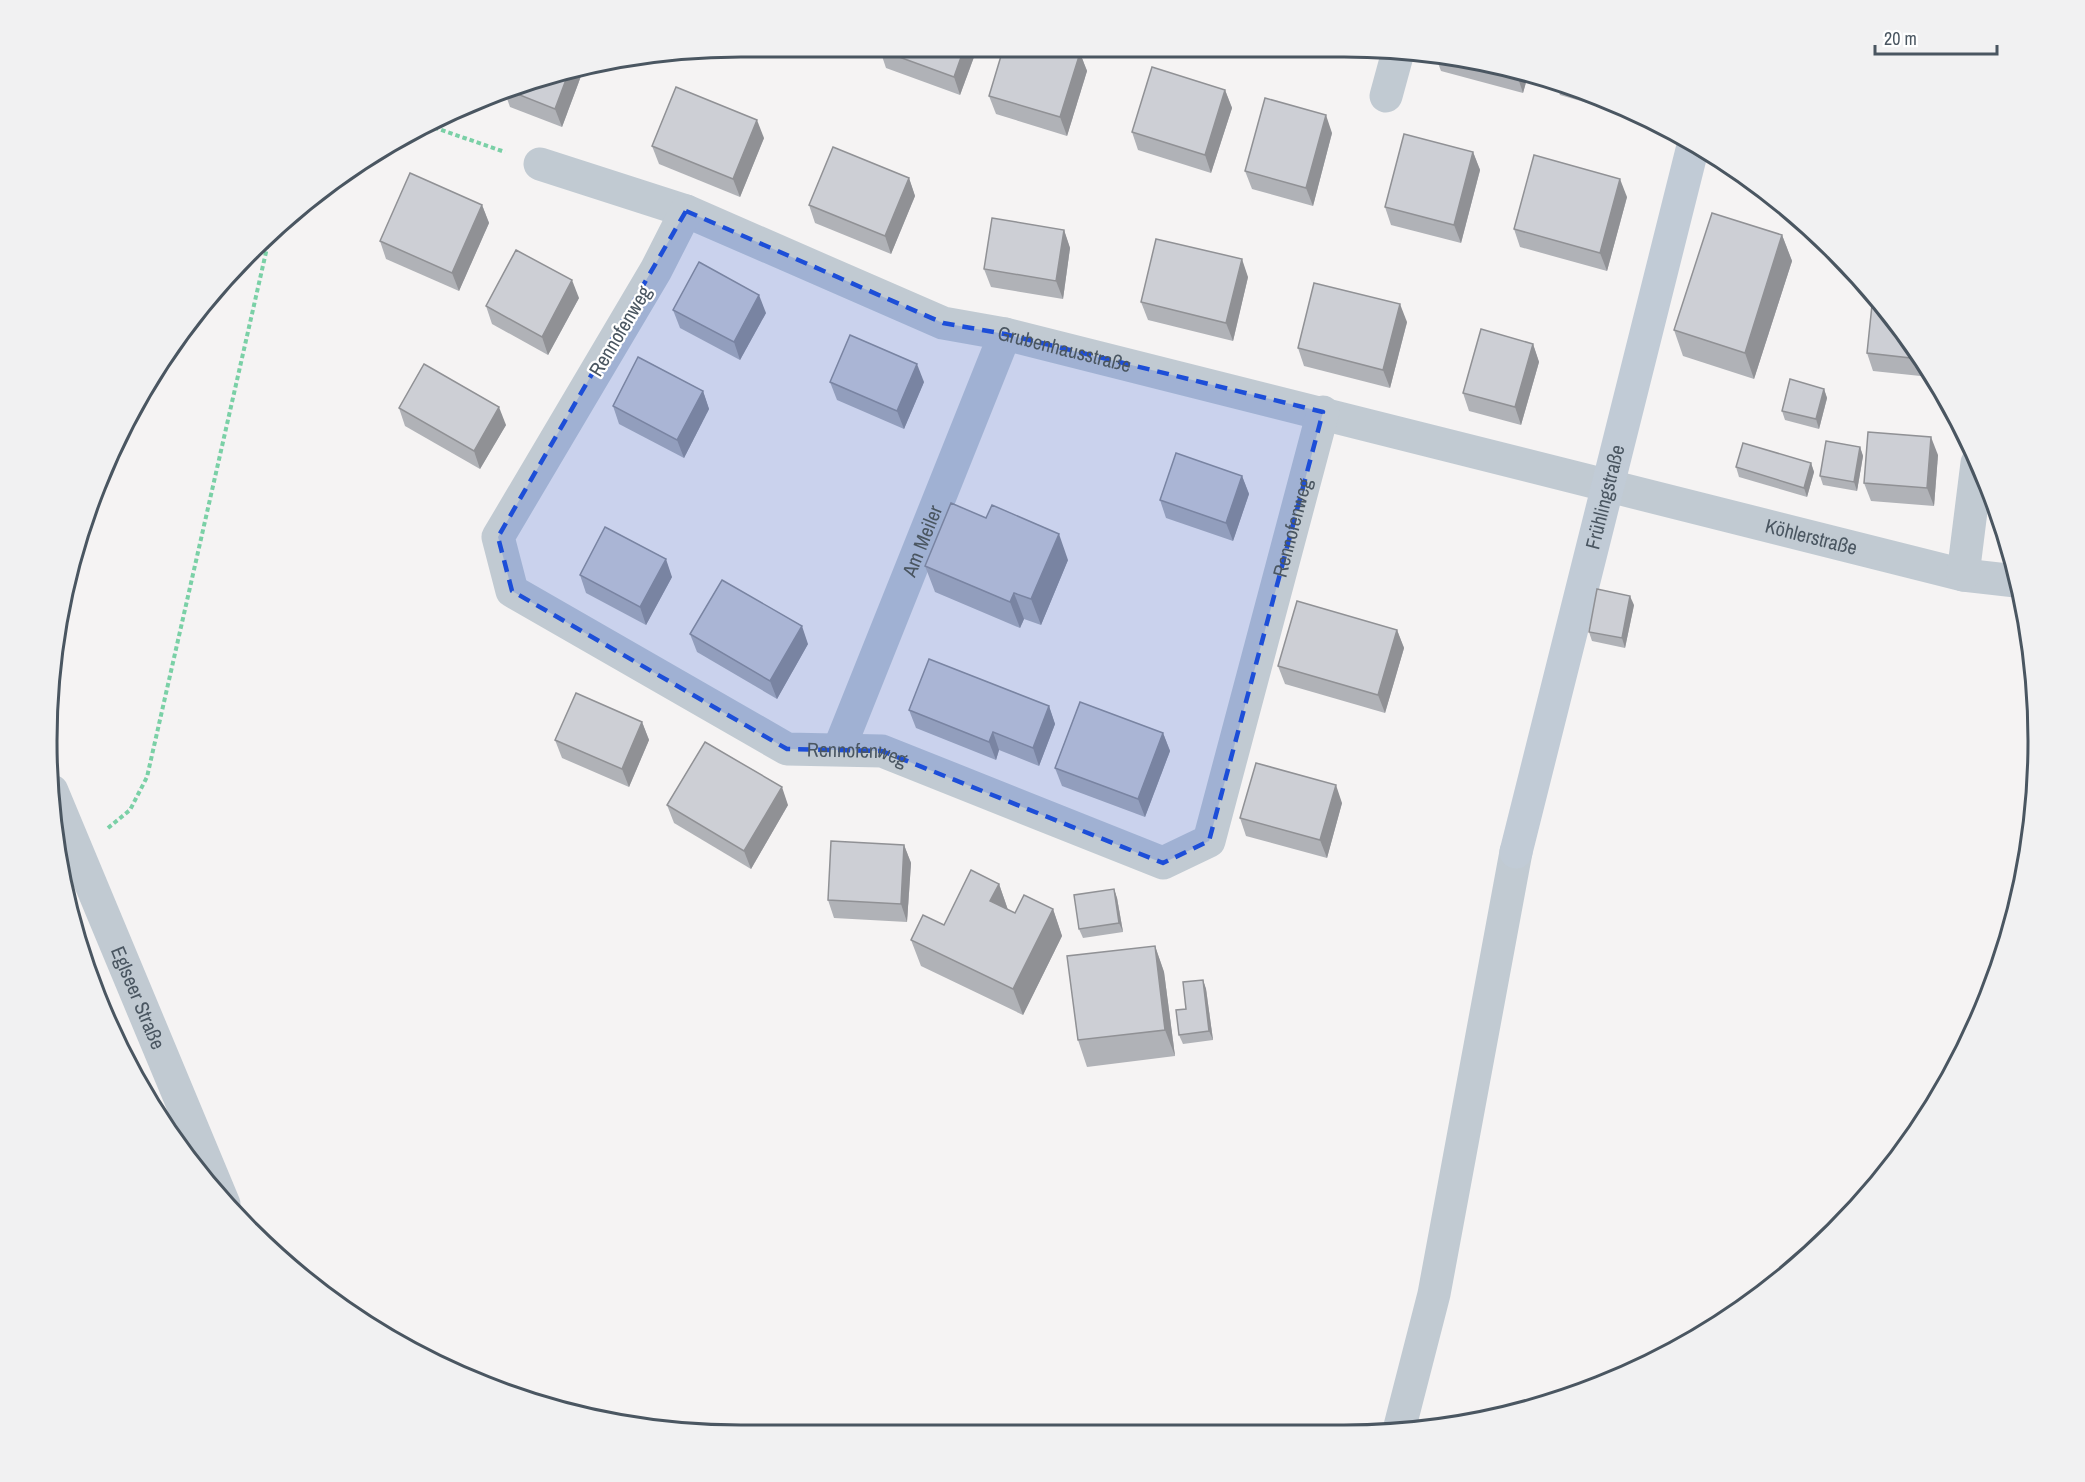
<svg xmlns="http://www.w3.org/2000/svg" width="2085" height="1482" viewBox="0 0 2085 1482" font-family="'Archivo Narrow',sans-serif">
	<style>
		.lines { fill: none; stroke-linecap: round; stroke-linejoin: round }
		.path { stroke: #7ad0a6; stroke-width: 4; stroke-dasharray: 4.5 3; stroke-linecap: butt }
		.street { stroke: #c1cad2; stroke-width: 33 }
		.secondary { stroke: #c1cbd6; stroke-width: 33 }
		.wall { fill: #b0b2b7 }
		.shaded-wall { fill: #909195 }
		.building { fill: #cdcfd5; stroke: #909195; stroke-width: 1.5 }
		.marked { fill: #1d4ed8; fill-opacity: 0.2; stroke: #1d4ed8; stroke-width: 4.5; stroke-dasharray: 12 8; stroke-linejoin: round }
		.labels { text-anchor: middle; stroke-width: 4.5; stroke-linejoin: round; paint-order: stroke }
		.street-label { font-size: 20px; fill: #4a5661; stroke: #fff }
		.rim { fill: none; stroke: #4a5661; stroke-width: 3 }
	</style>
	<rect width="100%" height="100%" fill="#f5f3f3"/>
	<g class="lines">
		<!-- path -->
		<g class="path">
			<polyline points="427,125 505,152"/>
			<polyline points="108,828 130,810 147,777 269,239"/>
		</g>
		<!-- street -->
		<g class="street">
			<polyline points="1386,96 1398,52"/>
			<path id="s1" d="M540,164L686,211L943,323L1005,334L1963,575L2016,581"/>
			<path id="s2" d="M686,211L656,270L498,537L512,591L787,749L882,751L1163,863L1209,841L1323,412"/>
			<polyline points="1963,575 1977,463"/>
			<path id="s3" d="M839,749L1005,334"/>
			<path id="s4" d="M52,791L224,1204"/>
			<polyline points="1399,1430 1434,1294 1516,852"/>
		</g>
		<!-- secondary -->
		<path class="secondary" id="s5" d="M1516,852L1694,142"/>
	</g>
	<!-- wall -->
	<g class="wall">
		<polygon points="788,46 802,46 800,51"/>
		<polygon points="881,46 978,46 960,95 886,68 880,50"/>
		<polygon points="1080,53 1087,71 1067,136 996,114 989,96"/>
		<polygon points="1435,55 1480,60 1528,75 1523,93 1441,71"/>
		<polygon points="584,68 562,127 510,107 504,90 561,70"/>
		<polygon points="1556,83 1609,99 1650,119 1649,121 1560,95"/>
		<polygon points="1225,90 1232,108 1211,173 1138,150 1132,132"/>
		<polygon points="1332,133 1313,206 1252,189 1245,171"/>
		<polygon points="764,138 740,197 659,164 652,146"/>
		<polygon points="1473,152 1480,170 1461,243 1391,225 1385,207"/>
		<polygon points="909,178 915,196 891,254 815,223 809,205"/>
		<polygon points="1627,197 1607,271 1520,247 1514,229"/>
		<polygon points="482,205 489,223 459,291 386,259 380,241"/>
		<polygon points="1064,230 1070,248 1063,299 991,287 984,269"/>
		<polygon points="1782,235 1792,261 1754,379 1683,356 1674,330"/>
		<polygon points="1248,277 1233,341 1148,320 1141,302"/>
		<polygon points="579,298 548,355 492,324 486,306"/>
		<polygon points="1882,306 1930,373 1930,377 1873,371 1867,353"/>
		<polygon points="673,310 766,313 740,360 680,328"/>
		<polygon points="1407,322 1390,388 1304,366 1298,348"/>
		<polygon points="1533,344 1539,362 1521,425 1469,411 1463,393"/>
		<polygon points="830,382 924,382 904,429 837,400"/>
		<polygon points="1824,389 1827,398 1819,429 1785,420 1782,411"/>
		<polygon points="703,391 709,409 684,458 619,424 613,406"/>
		<polygon points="399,408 506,425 480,469 405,426"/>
		<polygon points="1860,447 1863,456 1857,491 1823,485 1820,476"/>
		<polygon points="1938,455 1934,506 1871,501 1864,483"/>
		<polygon points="1811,463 1814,472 1807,497 1739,477 1736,467"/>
		<polygon points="1242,476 1249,494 1233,541 1166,518 1160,500"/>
		<polygon points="1068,560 1041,625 1024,619 1020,628 935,592 925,566"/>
		<polygon points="580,575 672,577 646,625 586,593"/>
		<polygon points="1634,605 1625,648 1592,641 1589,632"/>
		<polygon points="1397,630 1404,648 1385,713 1285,684 1278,666"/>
		<polygon points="690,634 808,644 777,699 697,652"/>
		<polygon points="1049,706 1055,724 1039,766 999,750 996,760 916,728 909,710"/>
		<polygon points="642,722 649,740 629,787 562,758 555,740"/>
		<polygon points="1163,733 1170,751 1145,817 1062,786 1055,768"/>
		<polygon points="1342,803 1327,858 1246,836 1240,818"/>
		<polygon points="667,805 788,805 751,869 674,823"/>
		<polygon points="904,845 911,863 907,922 834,918 828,900"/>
		<polygon points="999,884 1008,910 1015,913 1053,909 1062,936 1023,1015 921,966 911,940 944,925"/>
		<polygon points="1114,889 1117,898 1123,932 1083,938 1079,929"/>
		<polygon points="1155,946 1164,972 1175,1056 1087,1067 1078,1040"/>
		<polygon points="1203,980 1206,989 1213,1040 1183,1044 1179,1035"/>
	</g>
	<!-- shaded-wall -->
	<g class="shaded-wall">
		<polygon points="965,46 978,46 960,95 954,77"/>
		<polygon points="1080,53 1087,71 1067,136 1060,117"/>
		<polygon points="584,67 584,68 562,127 555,109 570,69"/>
		<polygon points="1518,71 1528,75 1523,93 1517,75"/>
		<polygon points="1225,90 1232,108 1211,173 1205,155"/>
		<polygon points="1326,115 1332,133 1313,206 1306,188"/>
		<polygon points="757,120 764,138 740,197 733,179"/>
		<polygon points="1473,152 1480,170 1461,243 1454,225"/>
		<polygon points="909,178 915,196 891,254 885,236"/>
		<polygon points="1620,179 1627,197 1607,271 1600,253"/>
		<polygon points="482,205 489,223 459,291 452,273"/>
		<polygon points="1064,230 1070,248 1063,299 1056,281"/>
		<polygon points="1782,235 1792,261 1754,379 1745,353"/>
		<polygon points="1242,259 1248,277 1233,341 1226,323"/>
		<polygon points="572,280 579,298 548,355 542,337"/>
		<polygon points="759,295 766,313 740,360 734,342"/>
		<polygon points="1400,304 1407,322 1390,388 1383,370"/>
		<polygon points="1533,344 1539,362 1521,425 1515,407"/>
		<polygon points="917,364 924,382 904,429 897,411"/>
		<polygon points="1926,366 1930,373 1930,377"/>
		<polygon points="1824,389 1827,398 1819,429 1816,419"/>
		<polygon points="703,391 709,409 684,458 677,440"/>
		<polygon points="499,407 506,425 480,469 474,451"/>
		<polygon points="1931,437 1938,455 1934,506 1927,488"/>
		<polygon points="1860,447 1863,456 1857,491 1854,482"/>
		<polygon points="1811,463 1814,472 1807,497 1804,488"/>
		<polygon points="1242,476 1249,494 1233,541 1226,523"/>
		<polygon points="1059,534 1068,560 1041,625 1031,599"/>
		<polygon points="666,559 672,577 646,625 640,607"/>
		<polygon points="1014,593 1024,619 1020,628 1010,602"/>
		<polygon points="1630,596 1634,605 1625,648 1622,638"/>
		<polygon points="802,626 808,644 777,699 770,681"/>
		<polygon points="1397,630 1404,648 1385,713 1378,695"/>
		<polygon points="1049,706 1055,724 1039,766 1033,748"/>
		<polygon points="642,722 649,740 629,787 622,769"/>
		<polygon points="993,732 999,750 996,760 989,742"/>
		<polygon points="1163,733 1170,751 1145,817 1138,799"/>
		<polygon points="1336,785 1342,803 1327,858 1320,840"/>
		<polygon points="782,787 788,805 751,869 744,851"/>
		<polygon points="904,845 911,863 907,922 901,904"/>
		<polygon points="999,884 1008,910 990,901"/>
		<polygon points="1114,889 1117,898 1123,932 1119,923"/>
		<polygon points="1053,909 1062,936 1023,1015 1013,989"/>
		<polygon points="1155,946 1164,972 1175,1056 1165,1030"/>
		<polygon points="1203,980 1206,989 1213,1040 1209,1031"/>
	</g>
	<!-- building -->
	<g class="building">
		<polygon points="881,46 965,46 954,77 880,50"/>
		<polygon points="1004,46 1059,46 1080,53 1060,117 989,96"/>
		<polygon points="1449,57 1480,60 1518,71 1517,75"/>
		<polygon points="1152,67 1225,90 1205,155 1132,132"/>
		<polygon points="570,69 555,109 505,89 561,70"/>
		<polygon points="676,87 757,120 733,179 652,146"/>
		<polygon points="1265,98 1326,115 1306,188 1245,171"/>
		<polygon points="1404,134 1473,152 1454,225 1385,207"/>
		<polygon points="833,147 909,178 885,236 809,205"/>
		<polygon points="1534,155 1620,179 1600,253 1514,229"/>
		<polygon points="410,173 482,205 452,273 380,241"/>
		<polygon points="1712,213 1782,235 1745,353 1674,330"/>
		<polygon points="992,218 1064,230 1056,281 984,269"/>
		<polygon points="1156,239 1242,259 1226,323 1141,302"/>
		<polygon points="516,250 572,280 542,337 486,306"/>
		<polygon points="699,262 759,295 734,342 673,310"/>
		<polygon points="1314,283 1400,304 1383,370 1298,348"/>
		<polygon points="1872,305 1882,306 1920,359 1867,353"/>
		<polygon points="1481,329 1533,344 1515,407 1463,393"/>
		<polygon points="850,335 917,364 897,411 830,382"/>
		<polygon points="638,357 703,391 677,440 613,406"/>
		<polygon points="424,364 499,407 474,451 399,408"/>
		<polygon points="1790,379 1824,389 1816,419 1782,411"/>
		<polygon points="1868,432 1931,437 1927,488 1864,483"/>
		<polygon points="1826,441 1860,447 1854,482 1820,476"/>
		<polygon points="1743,443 1811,463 1804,488 1736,467"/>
		<polygon points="1176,453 1242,476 1226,523 1160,500"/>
		<polygon points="951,503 986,518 992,505 1059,534 1031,599 1014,593 1010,602 925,566"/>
		<polygon points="605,527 666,559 640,607 580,575"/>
		<polygon points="722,580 802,626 770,681 690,634"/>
		<polygon points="1597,589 1630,596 1622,638 1589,632"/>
		<polygon points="1297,601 1397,630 1378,695 1278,666"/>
		<polygon points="929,659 1049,706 1033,748 993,732 989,742 909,710"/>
		<polygon points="576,693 642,722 622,769 555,740"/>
		<polygon points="1080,702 1163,733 1138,799 1055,768"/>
		<polygon points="705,742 782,787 744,851 667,805"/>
		<polygon points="1256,763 1336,785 1320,840 1240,818"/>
		<polygon points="831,841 904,845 901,904 828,900"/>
		<polygon points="971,870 999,884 990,901 1015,913 1024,895 1053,909 1013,989 911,940 923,915 944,925"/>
		<polygon points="1114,889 1119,923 1079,929 1074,895"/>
		<polygon points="1155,946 1165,1030 1078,1040 1067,956"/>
		<polygon points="1203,980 1209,1031 1179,1035 1176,1010 1186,1009 1183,982"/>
	</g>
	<!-- marked area -->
	<path class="marked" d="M686,211L943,323L1005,334L1323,412L1209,841L1163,863L882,751L787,749L512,591L498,537Z"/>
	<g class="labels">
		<!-- street labels -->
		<g class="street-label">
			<text transform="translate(620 331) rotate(-59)" y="7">Rennofenweg</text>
			<text dy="7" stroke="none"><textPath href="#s1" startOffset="558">Grubenhausstraße</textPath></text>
			<text dy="7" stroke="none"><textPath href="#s5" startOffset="366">Frühlingstraße</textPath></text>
			<text dy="7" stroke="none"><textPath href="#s2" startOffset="1522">Rennofenweg</textPath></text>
			<text dy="7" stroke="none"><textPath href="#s1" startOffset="1328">Köhlerstraße</textPath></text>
			<text dy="7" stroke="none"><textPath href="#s3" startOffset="224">Am Meiler</textPath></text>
			<text dy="7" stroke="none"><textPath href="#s2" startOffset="820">Rennofenweg</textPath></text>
			<text dy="7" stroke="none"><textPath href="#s4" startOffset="224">Eglseer Straße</textPath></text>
		</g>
	</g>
	<!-- crop -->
	<path d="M0 0H2085V1482H0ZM741 57H1344A684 684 0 0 1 2028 741V741A684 684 0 0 1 1344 1425H741A684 684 0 0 1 57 741V741A684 684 0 0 1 741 57Z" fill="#f1f1f2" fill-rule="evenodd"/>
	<path class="rim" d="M741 57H1344A684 684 0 0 1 2028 741V741A684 684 0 0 1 1344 1425H741A684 684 0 0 1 57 741V741A684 684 0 0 1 741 57Z"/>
	<!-- scale -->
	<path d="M1875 45v9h122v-9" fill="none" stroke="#4a5661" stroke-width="3"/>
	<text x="1884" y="45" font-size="18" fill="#4a5661" stroke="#ffffff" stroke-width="4.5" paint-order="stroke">20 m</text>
</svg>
